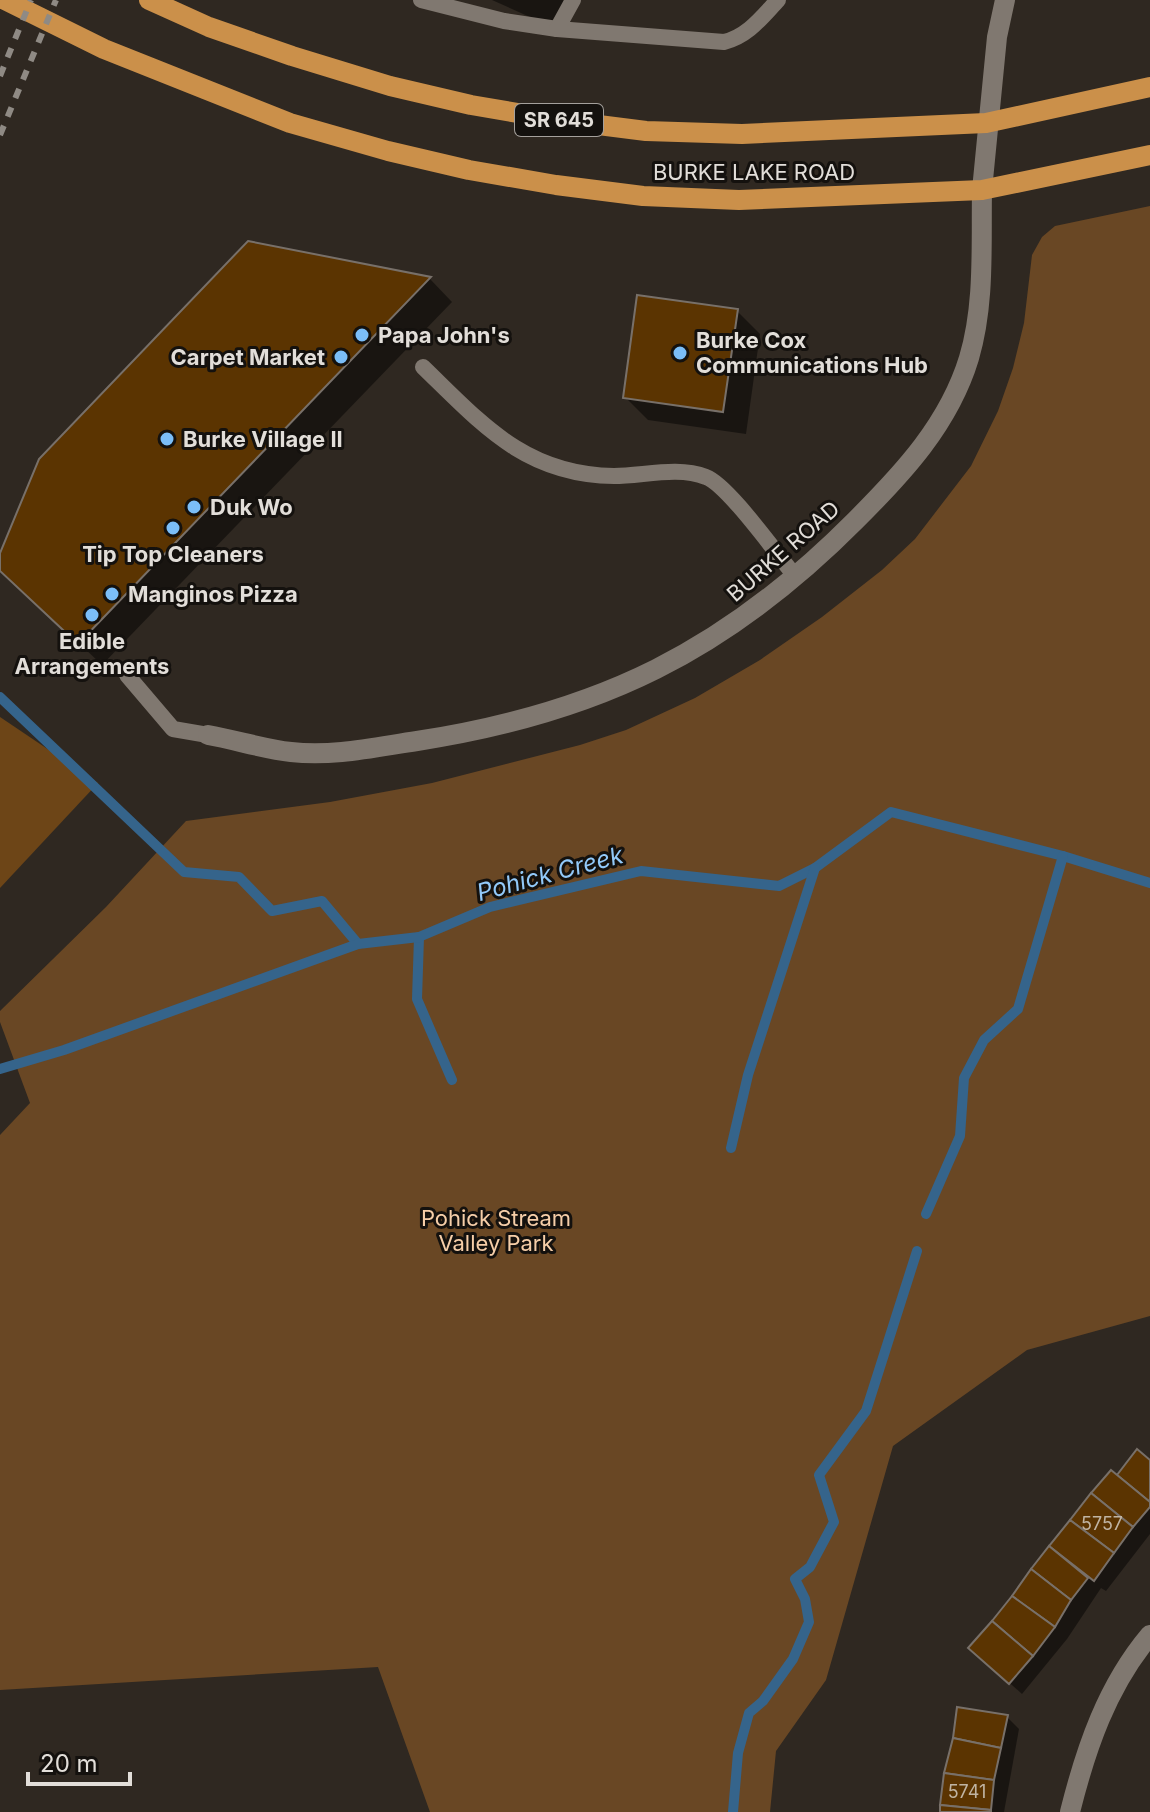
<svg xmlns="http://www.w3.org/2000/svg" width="1150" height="1812" viewBox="0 0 1150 1812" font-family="Inter,sans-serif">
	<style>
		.green { fill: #694724 }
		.forest { fill: #6d4517 }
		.shadow { fill: #0007 }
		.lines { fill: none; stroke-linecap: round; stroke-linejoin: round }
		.stream { stroke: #35648b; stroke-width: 10 }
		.building { fill: #5b3401; stroke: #787069; stroke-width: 2 }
		.service { stroke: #807870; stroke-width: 16 }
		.minor { stroke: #807870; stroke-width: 20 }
		.tertiary { stroke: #807870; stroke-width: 20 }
		.primary { stroke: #cb904a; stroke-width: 20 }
		.rail { stroke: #8f8a84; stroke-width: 6; stroke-dasharray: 10 10; stroke-linecap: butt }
		.poi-dot { fill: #7bbef8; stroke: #14110e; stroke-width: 3 }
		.labels { text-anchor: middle; stroke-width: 6; stroke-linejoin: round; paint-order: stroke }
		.number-label { font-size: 18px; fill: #c0b4a3 }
		.shield { fill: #14110e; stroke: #a4a09c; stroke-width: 2 }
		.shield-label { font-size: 20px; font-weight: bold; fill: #e2ded9 }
		.street-label { font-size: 22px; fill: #e2ded9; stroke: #14110e }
		.poi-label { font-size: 22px; font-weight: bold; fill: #e2ded9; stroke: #14110e; text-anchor: start }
		.park-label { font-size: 22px; fill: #f6cea8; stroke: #14110e }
		.water-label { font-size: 24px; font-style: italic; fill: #92c9f9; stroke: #14110e }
	</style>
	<rect width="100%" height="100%" fill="#2f2821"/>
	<!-- green -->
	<polygon class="green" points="1150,206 1150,1316 1027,1350 893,1446 826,1680 776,1751 770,1812 430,1812 378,1667 0,1690 0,1135 30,1103 0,1022 0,1011 106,907 186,821 330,802 432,783 580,745 626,730 695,698 760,660 822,617 882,570 915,539 971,466 998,411 1013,368 1024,323 1032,255 1042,237 1055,226"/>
	<!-- forest -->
	<polygon class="forest" points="0,717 98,783 0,888"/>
	<!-- shadow -->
	<g class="shadow">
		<polygon points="492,0 569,0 557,29"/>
		<polygon points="249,244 430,279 452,302 102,665 0,568 0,558"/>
		<polygon points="737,311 760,334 746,434 648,420 625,397"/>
		<polygon points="1150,1462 1150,1534 1106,1591 1101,1588 1067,1639 1022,1694 971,1648 1092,1494"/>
		<polygon points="1007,1717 1019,1729 1004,1812 942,1812"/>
	</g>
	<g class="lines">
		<!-- stream -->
		<g class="stream">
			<polyline points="0,697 184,872 239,877 272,911 322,901 358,944"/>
			<polyline points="419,937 417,999 452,1080"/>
			<polyline points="0,1069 64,1050 358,944 419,937 490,907 641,871 779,886 815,868 891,812 1063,856 1150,883"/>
			<polyline points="731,1148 748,1075 815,868"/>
			<polyline points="926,1214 960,1136 964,1078 984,1040 1018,1009 1063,856"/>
			<polyline points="733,1812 738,1753 749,1713 763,1701 793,1659 809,1622 805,1599 795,1579 810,1567 834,1522 819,1475 866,1411 917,1251"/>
		</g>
	</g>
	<!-- building -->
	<g class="building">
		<polygon points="248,241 431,277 78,644 0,571 0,553 39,459"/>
		<polygon points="637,295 738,309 723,412 623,398"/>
		<polygon points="1137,1449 1150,1460 1150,1502 1117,1475"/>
		<polygon points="1111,1470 1150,1502 1150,1507 1133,1527 1091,1493"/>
		<polygon points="1091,1493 1133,1527 1114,1553 1070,1520"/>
		<polygon points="1070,1520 1114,1553 1094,1581 1049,1546"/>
		<polygon points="1049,1546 1088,1578 1071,1600 1031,1569"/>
		<polygon points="1031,1569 1071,1600 1055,1627 1012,1596"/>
		<polygon points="1012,1596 1055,1627 1033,1656 992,1621"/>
		<polygon points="992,1621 1033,1656 1009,1684 968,1648"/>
		<polygon points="957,1707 1008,1715 1001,1748 953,1738"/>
		<polygon points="953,1738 1001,1748 994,1780 944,1773"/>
		<polygon points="944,1773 994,1780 991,1810 940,1805"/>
		<polygon points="940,1805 991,1810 991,1812 940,1812"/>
	</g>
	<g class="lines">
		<!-- service -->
		<g class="service">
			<path d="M421,0L504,21L557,29L724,42C748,36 761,18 778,0"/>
			<polyline points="557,29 573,0"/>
			<path d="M423,367C482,424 525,475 614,476C643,476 678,466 706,477C728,485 778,556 796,577"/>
			<polyline points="127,675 173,729 208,735"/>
		</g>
		<!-- minor -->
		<g class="minor">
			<path d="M208,735C236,740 264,749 291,752C333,757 376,747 417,741C599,713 726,651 856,520C903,473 949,424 969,358C985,304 981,246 982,190"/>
			<path d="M1070,1812C1086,1748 1107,1686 1150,1635"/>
		</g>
		<!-- tertiary -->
		<polyline class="tertiary" points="982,190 997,37 1005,0"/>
		<!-- primary -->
		<g class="primary">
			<polyline points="5,0 104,49 290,123 388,151 469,170 556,185 643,196 739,200 982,190 1150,155"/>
			<polyline points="149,0 209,27 292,56 390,86 471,105 559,120 646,131 742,134 986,123 1150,87"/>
		</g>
		<!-- rail -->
		<g class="rail">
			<polyline points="0,76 31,0"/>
			<polyline points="0,135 56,0"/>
		</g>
	</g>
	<!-- markers -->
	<g class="poi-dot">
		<circle cx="362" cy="335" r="8"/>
		<circle cx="680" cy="353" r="8"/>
		<circle cx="341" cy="357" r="8"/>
		<circle cx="167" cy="439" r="8"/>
		<circle cx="194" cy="507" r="8"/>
		<circle cx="173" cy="528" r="8"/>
		<circle cx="112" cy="594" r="8"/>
		<circle cx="92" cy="615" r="8"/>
	</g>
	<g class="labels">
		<!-- number labels -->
		<g class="number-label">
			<text x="1102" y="1530">5757</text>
			<text x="967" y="1798">5741</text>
		</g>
		<!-- shield labels -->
		<rect class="shield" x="515" y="104" width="88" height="32" rx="6"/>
		<g class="shield-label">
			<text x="559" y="127">SR 645</text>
		</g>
		<!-- street labels -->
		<g class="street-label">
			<text x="754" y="180">BURKE LAKE ROAD</text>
			<text transform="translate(783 551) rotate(-41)" y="8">BURKE ROAD</text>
		</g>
		<!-- poi labels -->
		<g class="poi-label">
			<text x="378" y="343">Papa John's</text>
			<text x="696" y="348">Burke Cox<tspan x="696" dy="25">Communications Hub</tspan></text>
			<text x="325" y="365" text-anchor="end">Carpet Market</text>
			<text x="183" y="447">Burke Village II</text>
			<text x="210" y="515">Duk Wo</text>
			<text x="173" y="562" text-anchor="middle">Tip Top Cleaners</text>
			<text x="128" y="602">Manginos Pizza</text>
			<text x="92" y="649" text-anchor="middle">Edible<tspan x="92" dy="25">Arrangements</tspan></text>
		</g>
		<!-- park labels -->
		<g class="park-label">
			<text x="496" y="1226">Pohick Stream<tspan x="496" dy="25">Valley Park</tspan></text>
		</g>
		<!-- water labels -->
		<g class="water-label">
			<text transform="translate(550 874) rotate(-15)" y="8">Pohick Creek</text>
		</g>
	</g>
	<!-- scale -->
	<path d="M28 1772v12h102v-12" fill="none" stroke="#e2ded9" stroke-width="4"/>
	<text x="40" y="1772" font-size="24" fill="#e2ded9" stroke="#14110e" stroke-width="6" paint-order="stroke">20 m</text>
</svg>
